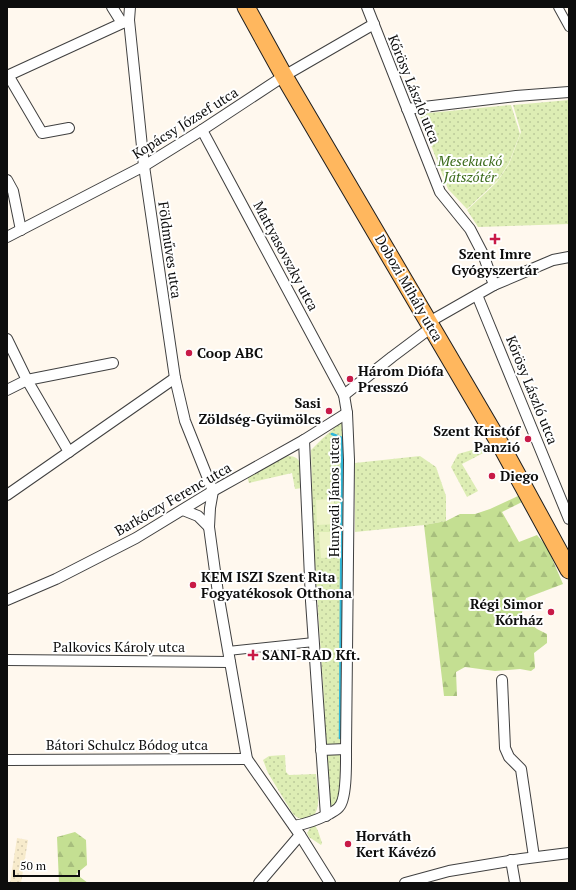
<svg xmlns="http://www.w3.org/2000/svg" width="576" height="890" viewBox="0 0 576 890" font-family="'PT Serif',serif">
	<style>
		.farmland { fill: url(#farmland-dots) }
		.grass { fill: url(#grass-dots) }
		.forest { fill: url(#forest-firs) }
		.pitch { fill: #edf3c7 }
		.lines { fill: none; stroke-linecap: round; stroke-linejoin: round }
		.stream { stroke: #2fb7d8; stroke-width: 2.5 }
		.pedestrian-casing { stroke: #404040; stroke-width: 10 }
		.minor-casing { stroke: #404040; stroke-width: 12 }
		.primary-casing { stroke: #1e1e1e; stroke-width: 19 }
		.pedestrian { stroke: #fff; stroke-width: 8 }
		.minor { stroke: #fff; stroke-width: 10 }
		.primary { stroke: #ffb75e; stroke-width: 17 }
		.poi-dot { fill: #c81a47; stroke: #fff; stroke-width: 1.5 }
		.labels { text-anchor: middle; stroke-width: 4; stroke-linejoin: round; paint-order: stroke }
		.street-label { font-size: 14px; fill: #0d0d0d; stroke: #fff }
		.park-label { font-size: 14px; font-style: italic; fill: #3a6a19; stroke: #fff }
		.poi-label { font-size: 14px; font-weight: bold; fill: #0d0d0d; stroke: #fff; text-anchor: start }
	</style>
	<defs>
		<pattern id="farmland-dots" width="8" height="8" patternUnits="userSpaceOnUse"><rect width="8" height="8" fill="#f7ebcc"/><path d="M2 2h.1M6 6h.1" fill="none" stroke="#d3c8ae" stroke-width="1.8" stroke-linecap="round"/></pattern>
		<pattern id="grass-dots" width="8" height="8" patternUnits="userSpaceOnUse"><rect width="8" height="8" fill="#ddedb4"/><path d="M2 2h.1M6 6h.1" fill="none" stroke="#bcca9a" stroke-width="1.8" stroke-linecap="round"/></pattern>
		<pattern id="forest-firs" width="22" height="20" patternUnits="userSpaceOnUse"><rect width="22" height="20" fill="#c4df92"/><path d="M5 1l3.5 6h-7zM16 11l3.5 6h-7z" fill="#a7be7d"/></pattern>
	</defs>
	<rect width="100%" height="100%" fill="#fff8ee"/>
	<!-- farmland -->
	<polygon class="farmland" points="17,838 28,840 21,883 10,883"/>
	<!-- grass -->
	<g class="grass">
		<polygon points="569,100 568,111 569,224 478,227 467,210 497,182 509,164 521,132 513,105"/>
		<polygon points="511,105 520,134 509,163 498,180 467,209 448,189 419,114"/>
		<polygon points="341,422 344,423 342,741 339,746 329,747 326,744 323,685 313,532 311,450 322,439"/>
		<polygon points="490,445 491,449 462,464 478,491 467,497 451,467 458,454"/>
		<path d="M288,456C292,456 297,457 299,461C303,467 302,481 302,488L295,489L292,473L249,483L247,476Z"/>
		<polygon points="420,456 436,467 446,496 446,521 424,525 355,532 355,463"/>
		<polygon points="338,753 342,758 340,798 339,803 331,808 329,806 327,756 332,754"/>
		<path d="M285,755L286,772L289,775L316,774C317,786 324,816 307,819C301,820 297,818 293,814L268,773L263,760L269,756Z"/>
		<polygon points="315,825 318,831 322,843 321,845 309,837 307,833 311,827"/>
	</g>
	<!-- forest -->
	<g class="forest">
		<polygon points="518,496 522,502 502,512 519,542 537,535 547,547 563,584 526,598 521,616 537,629 547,634 547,643 534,653 535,668 531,671 520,669 495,671 465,667 456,672 457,696 444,696 424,525 446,521 460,514 475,514 490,509"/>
		<polygon points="75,832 86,840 87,865 76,874 88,883 59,883 57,837"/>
	</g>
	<!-- pitch -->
	<g class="pitch">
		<polygon points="334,499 335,524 317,525 316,500"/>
		<polygon points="319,532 338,532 339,557 321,558"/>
	</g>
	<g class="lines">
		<!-- stream -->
		<polyline class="stream" points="332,434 342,438 340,738"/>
		<!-- pedestrian casing -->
		<g class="pedestrian-casing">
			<g id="pedestrian">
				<polyline points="558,7 569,27"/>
				<polyline points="228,651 314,642"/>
			</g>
		</g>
		<!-- minor casing -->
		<g class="minor-casing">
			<g id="minor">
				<polyline points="112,7 122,23"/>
				<polyline points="130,7 129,20 144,166 175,378 185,421 213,491"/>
				<polyline points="367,7 440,192 470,229 483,254 494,285"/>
				<polyline points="8,75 42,133 69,128"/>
				<polyline points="7,76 129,20"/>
				<polyline points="407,109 516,96 569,92"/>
				<path d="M202,130L344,395L347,413L349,460L346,749C346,761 347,799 339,807C337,810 332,812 329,814C317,820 306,824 294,826"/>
				<polyline points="7,180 13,191 21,230"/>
				<polyline points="7,237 144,166 202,130 284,76 374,24"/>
				<polyline points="477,295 569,519"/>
				<polyline points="429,322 494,285 553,260 569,257"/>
				<polyline points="7,339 27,380 69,452"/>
				<polyline points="7,390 27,380 113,363"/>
				<polyline points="344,395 392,357 432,327"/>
				<polyline points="304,440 311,601 326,816"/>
				<polyline points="213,491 210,508 209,527 218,593 247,759 300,835 330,883"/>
				<polyline points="7,495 175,378"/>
				<polyline points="183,510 198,516 209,527"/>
				<polyline points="7,600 56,579 136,538 213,491 304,440 347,413"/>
				<polyline points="7,660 230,662"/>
				<polyline points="502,680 505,748 509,757 521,769 534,857"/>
				<polyline points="321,750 346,749"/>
				<polyline points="7,760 247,759"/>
				<polyline points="511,860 515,883"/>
				<polyline points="259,883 300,835"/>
				<polyline points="405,883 449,871 521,859 569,853"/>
			</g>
		</g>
		<!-- primary casing -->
		<g class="primary-casing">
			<polyline id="primary" points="246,7 284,76 503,449 569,570"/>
		</g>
		<!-- pedestrian -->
		<use href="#pedestrian" class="pedestrian"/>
		<!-- minor -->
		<use href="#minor" class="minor"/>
		<!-- primary -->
		<use href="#primary" class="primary"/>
	</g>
	<!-- markers -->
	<g class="poi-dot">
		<path d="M493 233h4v4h4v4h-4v4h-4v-4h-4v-4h4z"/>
		<circle cx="189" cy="353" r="4"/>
		<circle cx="350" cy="379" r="4"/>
		<circle cx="329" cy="411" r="4"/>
		<circle cx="528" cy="439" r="4"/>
		<circle cx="492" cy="476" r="4"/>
		<circle cx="193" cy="585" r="4"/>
		<circle cx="551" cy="612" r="4"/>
		<path d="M251 649h4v4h4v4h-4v4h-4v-4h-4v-4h4z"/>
		<circle cx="348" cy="844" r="4"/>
	</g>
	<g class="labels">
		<!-- street labels -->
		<g class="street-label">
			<text transform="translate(414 89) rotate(68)" y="5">Kőrösy László utca</text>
			<text transform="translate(185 123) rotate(-32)" y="5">Kopácsy József utca</text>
			<text transform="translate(170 250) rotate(82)" y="5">Földműves utca</text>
			<text transform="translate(286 256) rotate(62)" y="5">Mattyasovszky utca</text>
			<text transform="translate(409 288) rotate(60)" y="5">Dobozi Mihály utca</text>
			<text transform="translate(532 390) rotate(68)" y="5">Kőrösy László utca</text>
			<text transform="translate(334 497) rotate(-90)" y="5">Hunyadi János utca</text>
			<text transform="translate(173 499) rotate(-30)" y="5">Barkóczy Ferenc utca</text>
			<text x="119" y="652">Palkovics Károly utca</text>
			<text x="127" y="750">Bátori Schulcz Bódog utca</text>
		</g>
		<!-- park labels -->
		<g class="park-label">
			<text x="470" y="166">Mesekuckó<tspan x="470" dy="16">Játszótér</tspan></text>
		</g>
		<!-- poi labels -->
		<g class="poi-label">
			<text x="495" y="259" text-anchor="middle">Szent Imre<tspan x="495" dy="16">Gyógyszertár</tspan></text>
			<text x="197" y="358">Coop ABC</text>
			<text x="358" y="376">Három Diófa<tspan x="358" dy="16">Presszó</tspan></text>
			<text x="321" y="408" text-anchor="end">Sasi<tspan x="321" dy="16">Zöldség-Gyümölcs</tspan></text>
			<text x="520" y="436" text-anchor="end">Szent Kristóf<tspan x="520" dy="16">Panzió</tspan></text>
			<text x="500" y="481">Diego</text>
			<text x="201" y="582">KEM ISZI Szent Rita<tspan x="201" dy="16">Fogyatékosok Otthona</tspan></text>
			<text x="543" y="609" text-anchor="end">Régi Simor<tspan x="543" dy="16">Kórház</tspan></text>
			<text x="262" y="660">SANI-RAD Kft.</text>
			<text x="356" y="841">Horváth<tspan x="356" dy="16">Kert Kávézó</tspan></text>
		</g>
	</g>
	<!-- border -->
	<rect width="576" height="890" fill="none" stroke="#0d0d0d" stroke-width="16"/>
	<!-- scale -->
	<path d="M14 870v6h65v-6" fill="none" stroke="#0d0d0d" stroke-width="2"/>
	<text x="20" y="870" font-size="12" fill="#0d0d0d" stroke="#ffffff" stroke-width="3" paint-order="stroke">50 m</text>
</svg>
